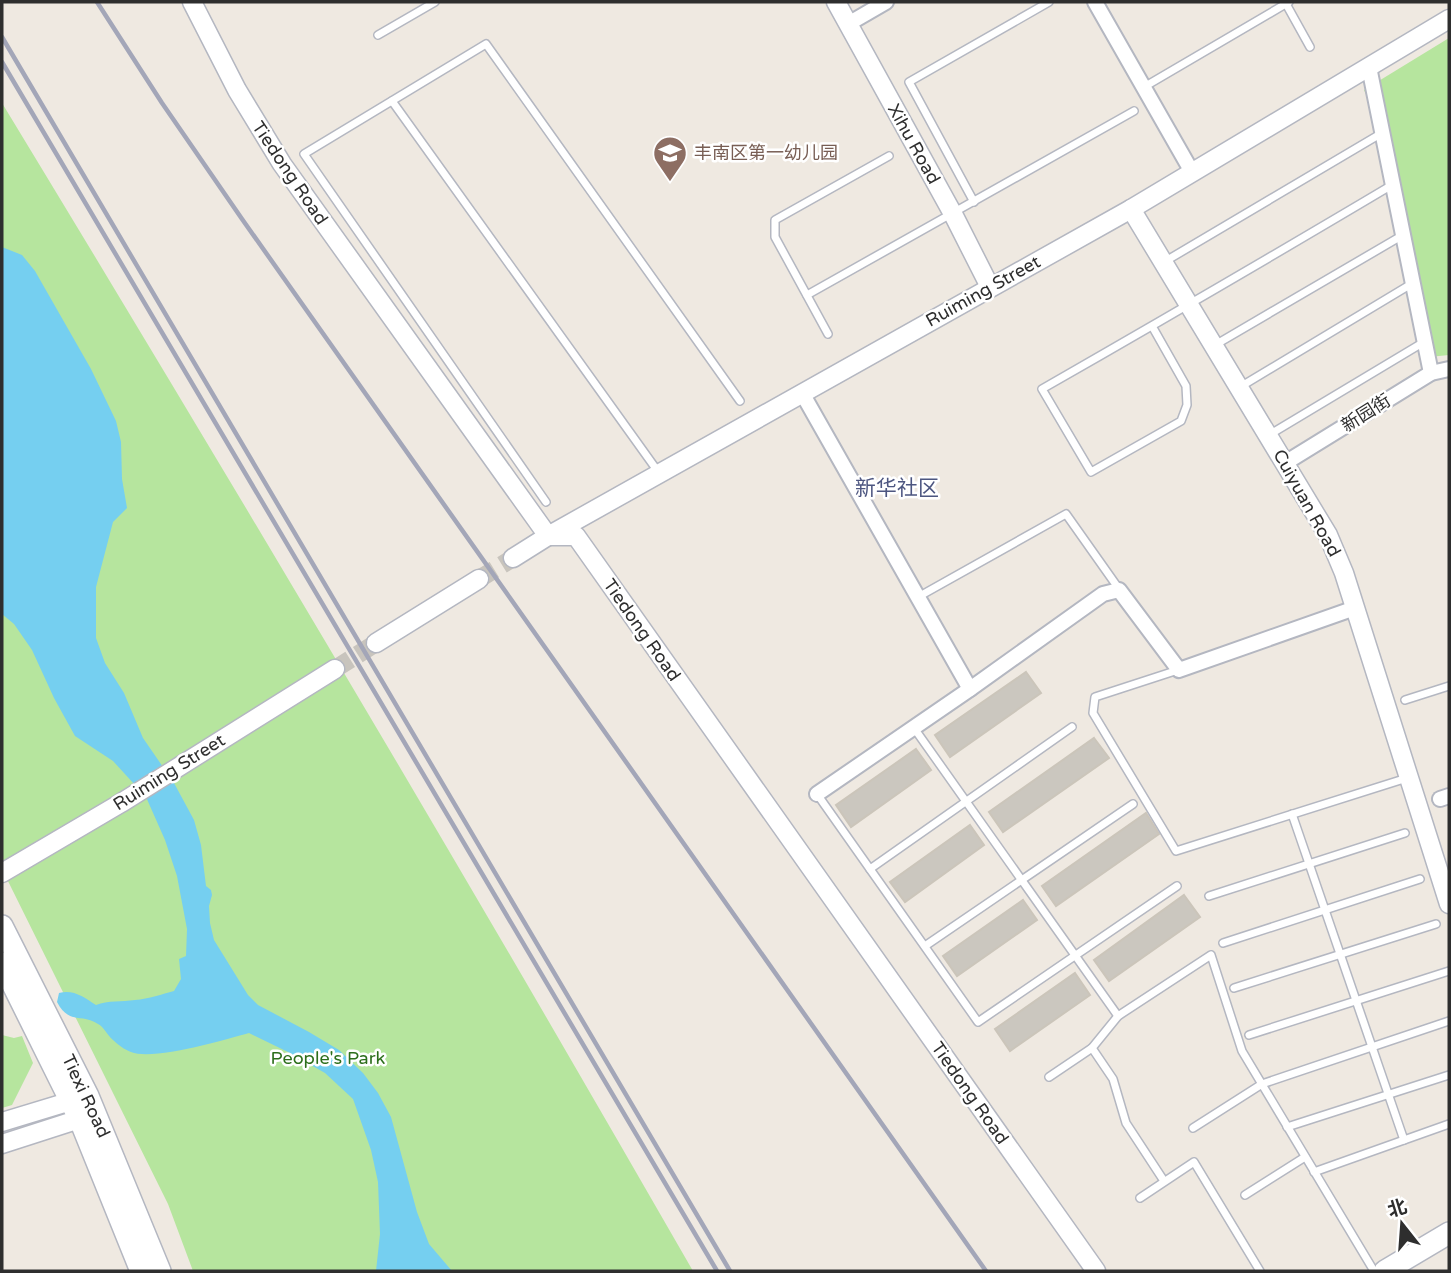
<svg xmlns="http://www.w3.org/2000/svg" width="1451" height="1273" viewBox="0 0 1451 1273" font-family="'Varela Round','Noto Sans SC',sans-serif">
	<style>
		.green { fill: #b6e59e }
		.water { fill: #75cff0 }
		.building { fill: #cbc7bf; stroke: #cbc5ba; stroke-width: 2 }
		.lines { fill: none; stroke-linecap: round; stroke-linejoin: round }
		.tertiary-tunnel { stroke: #c8c4bd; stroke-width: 18; stroke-dasharray: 18 9; stroke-linecap: butt }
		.service-casing { stroke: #b4b7c1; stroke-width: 10 }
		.minor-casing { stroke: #b4b7c1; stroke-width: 18 }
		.tertiary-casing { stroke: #b4b7c1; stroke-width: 21 }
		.secondary-casing { stroke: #b4b7c1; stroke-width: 24 }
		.service { stroke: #fff; stroke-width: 7 }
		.minor { stroke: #fff; stroke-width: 14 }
		.tertiary { stroke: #fff; stroke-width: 18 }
		.secondary { stroke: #fff; stroke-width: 21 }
		.rail { stroke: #a3a6b8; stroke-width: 4.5 }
		.labels { text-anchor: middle; stroke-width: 5; stroke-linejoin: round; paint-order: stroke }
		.street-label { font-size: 18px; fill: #2e2e2e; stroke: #fff }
		.education-label { font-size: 18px; fill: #785e54; stroke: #fff; text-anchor: start }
		.park-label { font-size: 18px; fill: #2c6e1b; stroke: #fff }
		.quarter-label { font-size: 21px; fill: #4d5680; stroke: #fff }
	</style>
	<rect width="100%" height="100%" fill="#efe9e1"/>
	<!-- green -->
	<g class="green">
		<polygon points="1449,38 1449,355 1429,357 1386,138 1364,90"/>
		<path d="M2,103C237,490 468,879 693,1271H193L168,1204L2,869Z"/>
		<polygon points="2,1035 14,1038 22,1036 33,1063 12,1105 2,1108"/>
	</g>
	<!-- water -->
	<path class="water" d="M2,247L22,255L35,271L91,369L116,421L121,442L122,479L127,508L113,522L96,587V638L105,663L124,693L143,738L174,783L194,820L201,845L206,886L211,890L212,895L209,906L210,923L214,940L248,995L258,1005L309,1032L339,1050L363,1073L378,1093L391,1117L417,1212L429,1244L452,1271H376L380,1234L378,1182L371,1150L353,1099L325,1073L288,1052L249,1033C224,1040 153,1061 131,1052C125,1050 117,1044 113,1040C107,1035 104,1027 98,1024C81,1013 69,1025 57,1002L59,993C73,989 84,997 96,1005C108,1000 122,1002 135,1000C149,999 162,994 174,991L181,979L179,959L186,956L187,929L177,876L165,840L146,797L113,761L75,736L54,698L32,650L14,624L2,614Z"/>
	<!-- building -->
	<g class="building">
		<polygon points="1026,672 1041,693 950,757 935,735"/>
		<polygon points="1094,738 1109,758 1003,832 989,812"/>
		<polygon points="916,749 931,770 851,827 836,805"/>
		<polygon points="1146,813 1159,834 1056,906 1042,886"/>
		<polygon points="970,825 984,845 905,902 890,882"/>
		<polygon points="1184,895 1200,917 1109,981 1094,960"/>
		<polygon points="1023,900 1037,920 957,976 943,956"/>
		<polygon points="1075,973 1090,995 1010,1051 995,1029"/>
	</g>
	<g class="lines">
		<!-- tertiary-tunnel -->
		<g class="tertiary-tunnel">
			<polyline points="479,579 513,558"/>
			<polyline points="335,669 376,643"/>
		</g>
		<!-- service casing -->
		<g class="service-casing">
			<g id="service">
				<polyline points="1285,2 1310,47"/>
				<polyline points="378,35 435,2"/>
				<polyline points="1144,87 1289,2"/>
				<polyline points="392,101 659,473"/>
				<polyline points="974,202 909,82 1049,2"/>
				<polyline points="1164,262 1382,133"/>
				<polyline points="807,295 1134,111"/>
				<path d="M1152,326L1186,386L1187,405L1181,421L1091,472L1042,389C1159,322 1276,254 1392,185"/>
				<polyline points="828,334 775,237 775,220 889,156"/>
				<polyline points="1215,345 1403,235"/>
				<polyline points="1240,387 1413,283"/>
				<polyline points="1269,435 1424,342"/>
				<polyline points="546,502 304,154 486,44 740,401"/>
				<polyline points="918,597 1066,514 1119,589"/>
				<polyline points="1178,670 1095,697 1093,713 1176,851 1407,778"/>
				<polyline points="1405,700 1449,686"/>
				<polyline points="914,728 1118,1016"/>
				<polyline points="817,794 978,1022 1177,886"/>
				<polyline points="1292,814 1404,1140"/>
				<polyline points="870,869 1072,727"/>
				<polyline points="1209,896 1405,833"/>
				<polyline points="1223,943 1420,879"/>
				<polyline points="925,946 1133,804"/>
				<polyline points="1234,988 1436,924"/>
				<polyline points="1249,1035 1449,971"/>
				<polyline points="1092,1048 1113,1079 1126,1123 1164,1181"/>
				<polyline points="1049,1077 1092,1048 1118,1016 1211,955 1242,1051 1374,1271"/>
				<polyline points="1287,1127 1449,1075"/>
				<polyline points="1193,1128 1262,1084 1449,1021"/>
				<polyline points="1314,1172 1449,1124"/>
				<polyline points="1245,1195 1305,1157"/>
				<polyline points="1140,1198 1194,1162 1260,1271"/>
			</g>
		</g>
		<!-- minor casing -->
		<g class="minor-casing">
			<g id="minor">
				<polyline points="1095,2 1192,172"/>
				<polyline points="848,24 886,2"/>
				<polyline points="1369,67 1431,373"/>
				<polyline points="802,393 970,689"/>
				<polyline points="1285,463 1431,373 1449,369"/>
				<polyline points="817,794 970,689 1103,594 1119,590 1179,670 1355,608"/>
				<polyline points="1440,799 1449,796"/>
			</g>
		</g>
		<!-- tertiary casing -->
		<g class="tertiary-casing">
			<g id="tertiary">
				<polyline points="192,2 237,90 282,164 548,536 576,536 1096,1271"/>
				<polyline points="836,2 953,214 990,287"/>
				<polyline points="1131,209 1328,535 1344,573 1449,904"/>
				<polyline points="513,558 548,536 1131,209 1449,19"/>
				<polyline points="376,643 479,579"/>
				<polyline points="2,873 121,803 335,669"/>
				<polyline points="2,1122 81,1098"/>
				<polyline points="2,1144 92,1115"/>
			</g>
		</g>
		<!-- secondary casing -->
		<g class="secondary-casing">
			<g id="secondary">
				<polyline points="2,926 88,1096 160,1271"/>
				<polyline points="2,963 80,1120 141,1271"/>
				<polyline points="1385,1271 1449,1233"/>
			</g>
		</g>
		<!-- service -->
		<use href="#service" class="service"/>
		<!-- minor -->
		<use href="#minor" class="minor"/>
		<!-- tertiary -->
		<use href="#tertiary" class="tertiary"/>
		<!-- secondary -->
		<use href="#secondary" class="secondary"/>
		<!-- rail -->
		<g class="rail">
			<polyline points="97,2 162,103 242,219 986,1271"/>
			<polyline points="2,37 730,1271"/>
			<polyline points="2,62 717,1271"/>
		</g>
	</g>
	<!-- icons -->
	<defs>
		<g id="school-pin" transform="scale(1.75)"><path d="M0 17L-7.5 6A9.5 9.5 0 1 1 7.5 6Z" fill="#8d6e63" stroke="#fff"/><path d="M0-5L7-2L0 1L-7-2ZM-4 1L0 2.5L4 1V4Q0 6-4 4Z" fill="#fff"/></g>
	</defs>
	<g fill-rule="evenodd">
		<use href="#school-pin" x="670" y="153"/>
	</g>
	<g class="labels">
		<!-- street labels -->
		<g class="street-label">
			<text transform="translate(914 144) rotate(61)" y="6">Xihu Road</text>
			<text transform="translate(290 173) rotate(56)" y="6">Tiedong Road</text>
			<text transform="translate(983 291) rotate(-29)" y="6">Ruiming Street</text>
			<text transform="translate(1366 413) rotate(-32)" y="6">新园街</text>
			<text transform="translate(1307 503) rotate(61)" y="6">Cuiyuan Road</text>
			<text transform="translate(642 630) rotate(55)" y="6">Tiedong Road</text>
			<text transform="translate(169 772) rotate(-32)" y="6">Ruiming Street</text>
			<text transform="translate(970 1093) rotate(55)" y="6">Tiedong Road</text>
			<text transform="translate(86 1096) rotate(65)" y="6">Tiexi Road</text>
		</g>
		<!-- education labels -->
		<g class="education-label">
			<text x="694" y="159">丰南区第一幼儿园</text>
		</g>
		<!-- park labels -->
		<g class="park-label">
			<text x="328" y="1064">People's Park</text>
		</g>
		<!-- quarter labels -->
		<g class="quarter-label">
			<text x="897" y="495">新华社区</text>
		</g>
	</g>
	<!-- border -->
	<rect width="1451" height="1273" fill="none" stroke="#2e2e2e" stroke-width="7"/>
	<!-- north arrow -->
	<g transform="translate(1402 1224) rotate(343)" stroke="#ffffff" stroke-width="5" paint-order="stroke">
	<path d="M0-5L12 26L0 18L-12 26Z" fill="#2e2e2e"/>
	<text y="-10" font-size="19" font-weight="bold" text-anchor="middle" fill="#2e2e2e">北</text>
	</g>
</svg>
